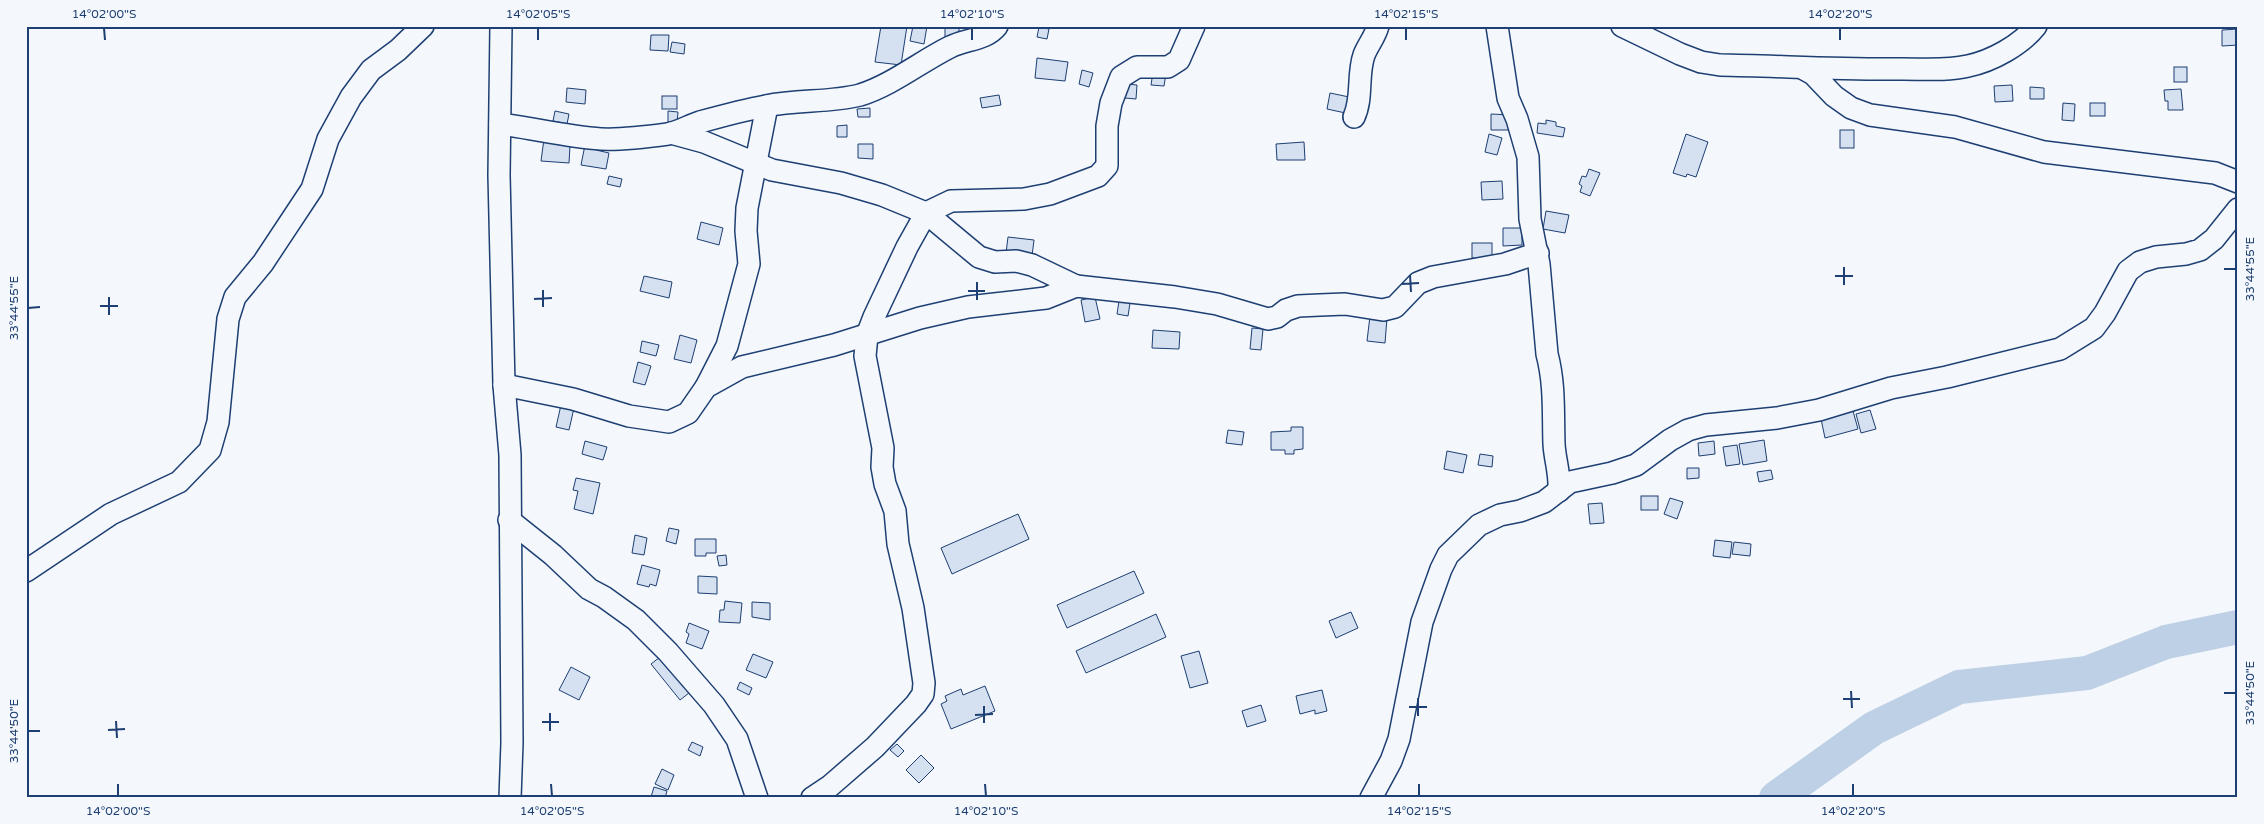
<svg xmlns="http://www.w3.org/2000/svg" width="2264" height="824" viewBox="0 0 2264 824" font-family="'Varela Round',sans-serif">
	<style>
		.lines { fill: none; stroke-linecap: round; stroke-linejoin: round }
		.river { stroke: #bed0e5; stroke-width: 34 }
		.building { fill: #d5e0f0; stroke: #1d3f73 }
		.minor-casing { stroke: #1d3f73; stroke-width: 24 }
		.minor { stroke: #f4f7fb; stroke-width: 21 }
		.ticks { fill: none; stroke: #1d3f73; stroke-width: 2 }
		.neatline { fill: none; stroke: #1d3f73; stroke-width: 2 }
		.ticks-label { font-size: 12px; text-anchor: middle; fill: #1d3f73 }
	</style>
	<rect width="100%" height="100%" fill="#f4f7fb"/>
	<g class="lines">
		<!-- river -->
		<polyline class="river" points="1776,798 1874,728 1959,687 2087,673 2166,642 2238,627"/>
	</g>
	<!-- building -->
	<g class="building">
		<polygon points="881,26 907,26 901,65 875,62"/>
		<polygon points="913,26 927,26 924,44 910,41"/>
		<rect x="945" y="26" width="14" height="12"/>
		<polygon points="1039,27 1049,29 1047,39 1037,37"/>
		<polygon points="2238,29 2238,45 2222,46 2222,30"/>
		<polygon points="651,35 669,35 668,51 650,50"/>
		<polygon points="672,42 685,44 684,54 670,52"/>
		<polygon points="1037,58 1068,62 1065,81 1035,78"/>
		<rect x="2174" y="67" width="13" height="15"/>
		<polygon points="1082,70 1093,73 1089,87 1079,84"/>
		<polygon points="1153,72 1166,74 1164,86 1151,85"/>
		<polygon points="1126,84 1137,85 1136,99 1125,98"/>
		<polygon points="2012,85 2013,101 1995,102 1994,86"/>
		<polygon points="2030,87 2044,88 2044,99 2030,99"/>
		<polygon points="567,88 586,90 585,104 566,102"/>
		<polygon points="2181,89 2183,110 2168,110 2168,101 2165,101 2164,90"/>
		<polygon points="1330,93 1354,98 1350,114 1327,109"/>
		<polygon points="999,95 1001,105 982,108 980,98"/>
		<rect x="662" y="96" width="15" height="13"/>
		<polygon points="2063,103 2075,104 2074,121 2062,120"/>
		<rect x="2090" y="103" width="15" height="13"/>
		<polygon points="870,108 870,117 858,117 857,109"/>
		<polygon points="555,111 569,114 567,124 553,121"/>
		<polygon points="668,111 678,112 677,123 668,123"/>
		<polygon points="1491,114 1511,115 1511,130 1491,130"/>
		<polygon points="1546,120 1556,122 1556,126 1565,128 1563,137 1537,133 1538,123 1546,124"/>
		<polygon points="847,125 847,137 837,137 837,126"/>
		<rect x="1840" y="130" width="14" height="18"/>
		<polygon points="1489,134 1502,138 1497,155 1485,152"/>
		<polygon points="1686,134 1708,142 1696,177 1687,174 1686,177 1673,173"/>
		<polygon points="544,139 554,140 553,144 570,146 569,163 541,161"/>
		<polygon points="1304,142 1305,160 1277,160 1276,144"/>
		<polygon points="858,144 873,144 873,159 858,158"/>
		<polygon points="585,145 596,147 596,150 609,153 606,169 581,165"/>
		<polygon points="1589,169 1600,173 1590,196 1580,192 1582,186 1579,184 1582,176 1586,177"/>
		<polygon points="609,176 622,179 620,187 607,184"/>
		<polygon points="1502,181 1503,199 1482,200 1481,182"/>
		<polygon points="1546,211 1569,215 1565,233 1543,229"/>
		<polygon points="701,222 723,228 719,245 697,239"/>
		<polygon points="1503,228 1522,228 1522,245 1503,246"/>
		<polygon points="1008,237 1034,240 1032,256 1006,253"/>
		<rect x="1472" y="243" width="20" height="15"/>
		<polygon points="644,276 672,282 669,298 640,291"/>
		<polygon points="1095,297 1100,319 1085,322 1081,300"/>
		<polygon points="1119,301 1130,303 1128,316 1117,314"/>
		<polygon points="1370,316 1387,318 1385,343 1367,341"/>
		<polygon points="1252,328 1263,329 1261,350 1250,349"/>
		<polygon points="1153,330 1180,332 1179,349 1152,348"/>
		<polygon points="680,335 697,340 691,363 674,359"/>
		<polygon points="642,341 659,345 656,356 640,352"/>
		<polygon points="638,362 651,366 645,385 633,382"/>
		<polygon points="561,405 574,408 569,430 556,427"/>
		<polygon points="1870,410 1876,429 1861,433 1856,414"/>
		<polygon points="1853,411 1858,429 1825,438 1821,419"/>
		<polygon points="1291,427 1303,427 1303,449 1294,450 1294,454 1285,454 1285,450 1271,450 1271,432 1291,431"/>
		<polygon points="1228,430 1244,432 1242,445 1226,443"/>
		<polygon points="1764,440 1767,461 1743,465 1739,444"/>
		<polygon points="585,441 607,447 603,460 582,454"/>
		<polygon points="1714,441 1715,454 1699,456 1698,443"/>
		<polygon points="1737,445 1740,464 1726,466 1723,447"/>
		<polygon points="1447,451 1467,455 1463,473 1444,469"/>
		<polygon points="1480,454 1493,456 1492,467 1478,465"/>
		<polygon points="1687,468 1699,468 1699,478 1687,479"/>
		<polygon points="1771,470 1773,479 1759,482 1757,472"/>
		<polygon points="576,478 600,483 593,514 574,509 578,491 573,490"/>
		<rect x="1641" y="496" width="17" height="14"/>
		<polygon points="1670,498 1683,502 1677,519 1664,514"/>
		<polygon points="1602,503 1604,523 1590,524 1588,504"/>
		<polygon points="1018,514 1029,539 952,574 941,548"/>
		<polygon points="669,528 679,530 676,544 666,541"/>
		<polygon points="635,535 647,538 644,555 632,553"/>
		<polygon points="695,539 716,539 716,553 706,553 706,556 695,556"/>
		<polygon points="1715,540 1732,542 1730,558 1713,556"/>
		<polygon points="1734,542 1751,544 1750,556 1732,554"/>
		<polygon points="726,555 727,565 719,566 717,556"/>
		<polygon points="642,565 660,570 656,586 650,584 649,587 637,584"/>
		<polygon points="1134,571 1144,593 1067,628 1057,605"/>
		<polygon points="698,576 717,577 717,594 698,593"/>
		<polygon points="725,601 742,603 740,623 719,622 720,610 724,610"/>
		<polygon points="752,602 770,603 770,620 752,617"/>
		<polygon points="1351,612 1358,628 1336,638 1329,621"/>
		<polygon points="1156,614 1166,637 1086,673 1076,651"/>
		<polygon points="689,623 709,631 702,649 686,643 689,634 686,632"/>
		<polygon points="1199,651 1208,683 1190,688 1181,656"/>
		<polygon points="753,654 773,662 766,678 746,670"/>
		<polygon points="660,657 689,693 680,700 651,664"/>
		<polygon points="571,667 590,677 579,700 559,690"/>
		<polygon points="740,682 752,688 749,695 737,689"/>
		<polygon points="985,686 995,711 951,729 941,704 947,701 945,696 961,689 963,695"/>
		<polygon points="1322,690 1327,711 1315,714 1315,710 1300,714 1296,696"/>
		<polygon points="1261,705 1266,721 1247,727 1242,711"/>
		<polygon points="692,742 703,747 700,756 688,750"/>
		<polygon points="897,744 904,751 898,757 890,750"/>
		<polygon points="921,755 934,768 919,783 906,770"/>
		<polygon points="662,769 674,775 668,790 655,784"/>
		<polygon points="654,787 667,791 665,798 651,797"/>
	</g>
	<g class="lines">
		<!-- minor casing -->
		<g class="minor-casing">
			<g id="minor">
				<polyline points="501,26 499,175 504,385 510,455 512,743 510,798"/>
				<path d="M1497,26L1508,98L1517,119L1528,157L1530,219L1539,264L1547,354C1555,384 1553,414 1554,444C1555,461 1560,472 1559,491"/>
				<path d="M1622,26L1680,54L1701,62L1720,65C1781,66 1842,70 1903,69C1924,69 1947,71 1968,66C1992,61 2021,45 2036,26"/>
				<polyline points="1804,69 1813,74 1834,96 1851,108 1870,115 1955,127 2044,152 2215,173 2238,182"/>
				<path d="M1354,117C1363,98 1357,75 1364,55C1368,45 1375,37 1378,26"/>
				<path d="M500,124C532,128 568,137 601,139C623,140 646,137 668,134C679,132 690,125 700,122C722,116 744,110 766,106C798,99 829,103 860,95C892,85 920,62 950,47C966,39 986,40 997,26"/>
				<polyline points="671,133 704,142 772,170 841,183 882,195 926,213 979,257 995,262 1016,261 1032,265 1076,286"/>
				<polyline points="504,385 573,399 629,416 669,422 688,413 706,387 742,367 834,345 920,318 968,307 1046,298 1076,286 1175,297 1217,304 1268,319 1277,317 1286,310 1298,306 1320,305 1345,304 1383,310 1395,307 1418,283 1433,277 1505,264 1538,253"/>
				<polyline points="706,387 727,346 749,264 746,231 747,208 767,106"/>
				<polyline points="509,520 553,555 589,589 604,597 636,620 668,652 714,705 737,739 757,798"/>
				<polyline points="26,571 111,514 179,482 210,450 218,422 228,319 235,297 263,263 312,189 328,139 351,97 371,70 398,50 423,26"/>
				<polyline points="812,798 830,786 875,747 916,704 923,694 924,683 913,608 898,544 895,511 885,484 882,467 883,448 865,356 867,335 874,317 907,247 926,213 951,201 1024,199 1050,194 1098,176 1107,166 1107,126 1111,103 1121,77 1137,67 1168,67 1179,60 1194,26"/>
				<polyline points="1371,798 1391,761 1399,739 1422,622 1441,569 1448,555 1479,525 1500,515 1520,511 1544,502 1570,482 1612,473 1636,465 1670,440 1688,430 1706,425 1777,418 1819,410 1891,388 1947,377 2060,349 2094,328 2105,313 2128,271 2140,262 2156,257 2186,254 2200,250 2214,239 2238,209"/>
			</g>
		</g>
		<!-- minor -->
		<use href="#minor" class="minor"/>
	</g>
	<!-- ticks -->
	<path class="ticks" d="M104,28L105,40M538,28V40M972,28V40M1406,28V40M1840,28V40M1844,267V285M2224,269H2236M1410,275L1411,292M1835,276H1853M977,282V300M1402,284L1419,283M543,290V307M968,291H985M109,297V315M534,299L552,298M100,306H118M28,308L40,307M1851,691L1852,708M2224,693H2236M1418,698V716M1843,699H1860M984,706V723M1409,707H1427M550,713V731M975,715L993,714M116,721L117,738M542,722H559M108,730L125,729M28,731H40M118,784V796M551,784L552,796M985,784L986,796M1419,784V796M1853,784V796"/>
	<!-- border -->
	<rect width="2264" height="824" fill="none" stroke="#f4f7fb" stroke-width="55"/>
	<rect x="28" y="28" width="2208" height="768" class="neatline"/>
	<g class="ticks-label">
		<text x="104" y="18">14°02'00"S</text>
		<text x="538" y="18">14°02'05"S</text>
		<text x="972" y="18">14°02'10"S</text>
		<text x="1406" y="18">14°02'15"S</text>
		<text x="1840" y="18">14°02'20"S</text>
		<text transform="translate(2250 269) rotate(-90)" y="4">33°44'55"E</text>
		<text transform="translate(14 308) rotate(-90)" y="4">33°44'55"E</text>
		<text transform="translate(2250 693) rotate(-90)" y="4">33°44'50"E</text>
		<text transform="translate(14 731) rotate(-90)" y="4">33°44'50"E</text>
		<text x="118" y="815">14°02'00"S</text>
		<text x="552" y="815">14°02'05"S</text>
		<text x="986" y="815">14°02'10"S</text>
		<text x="1419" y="815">14°02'15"S</text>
		<text x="1853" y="815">14°02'20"S</text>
	</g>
</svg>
